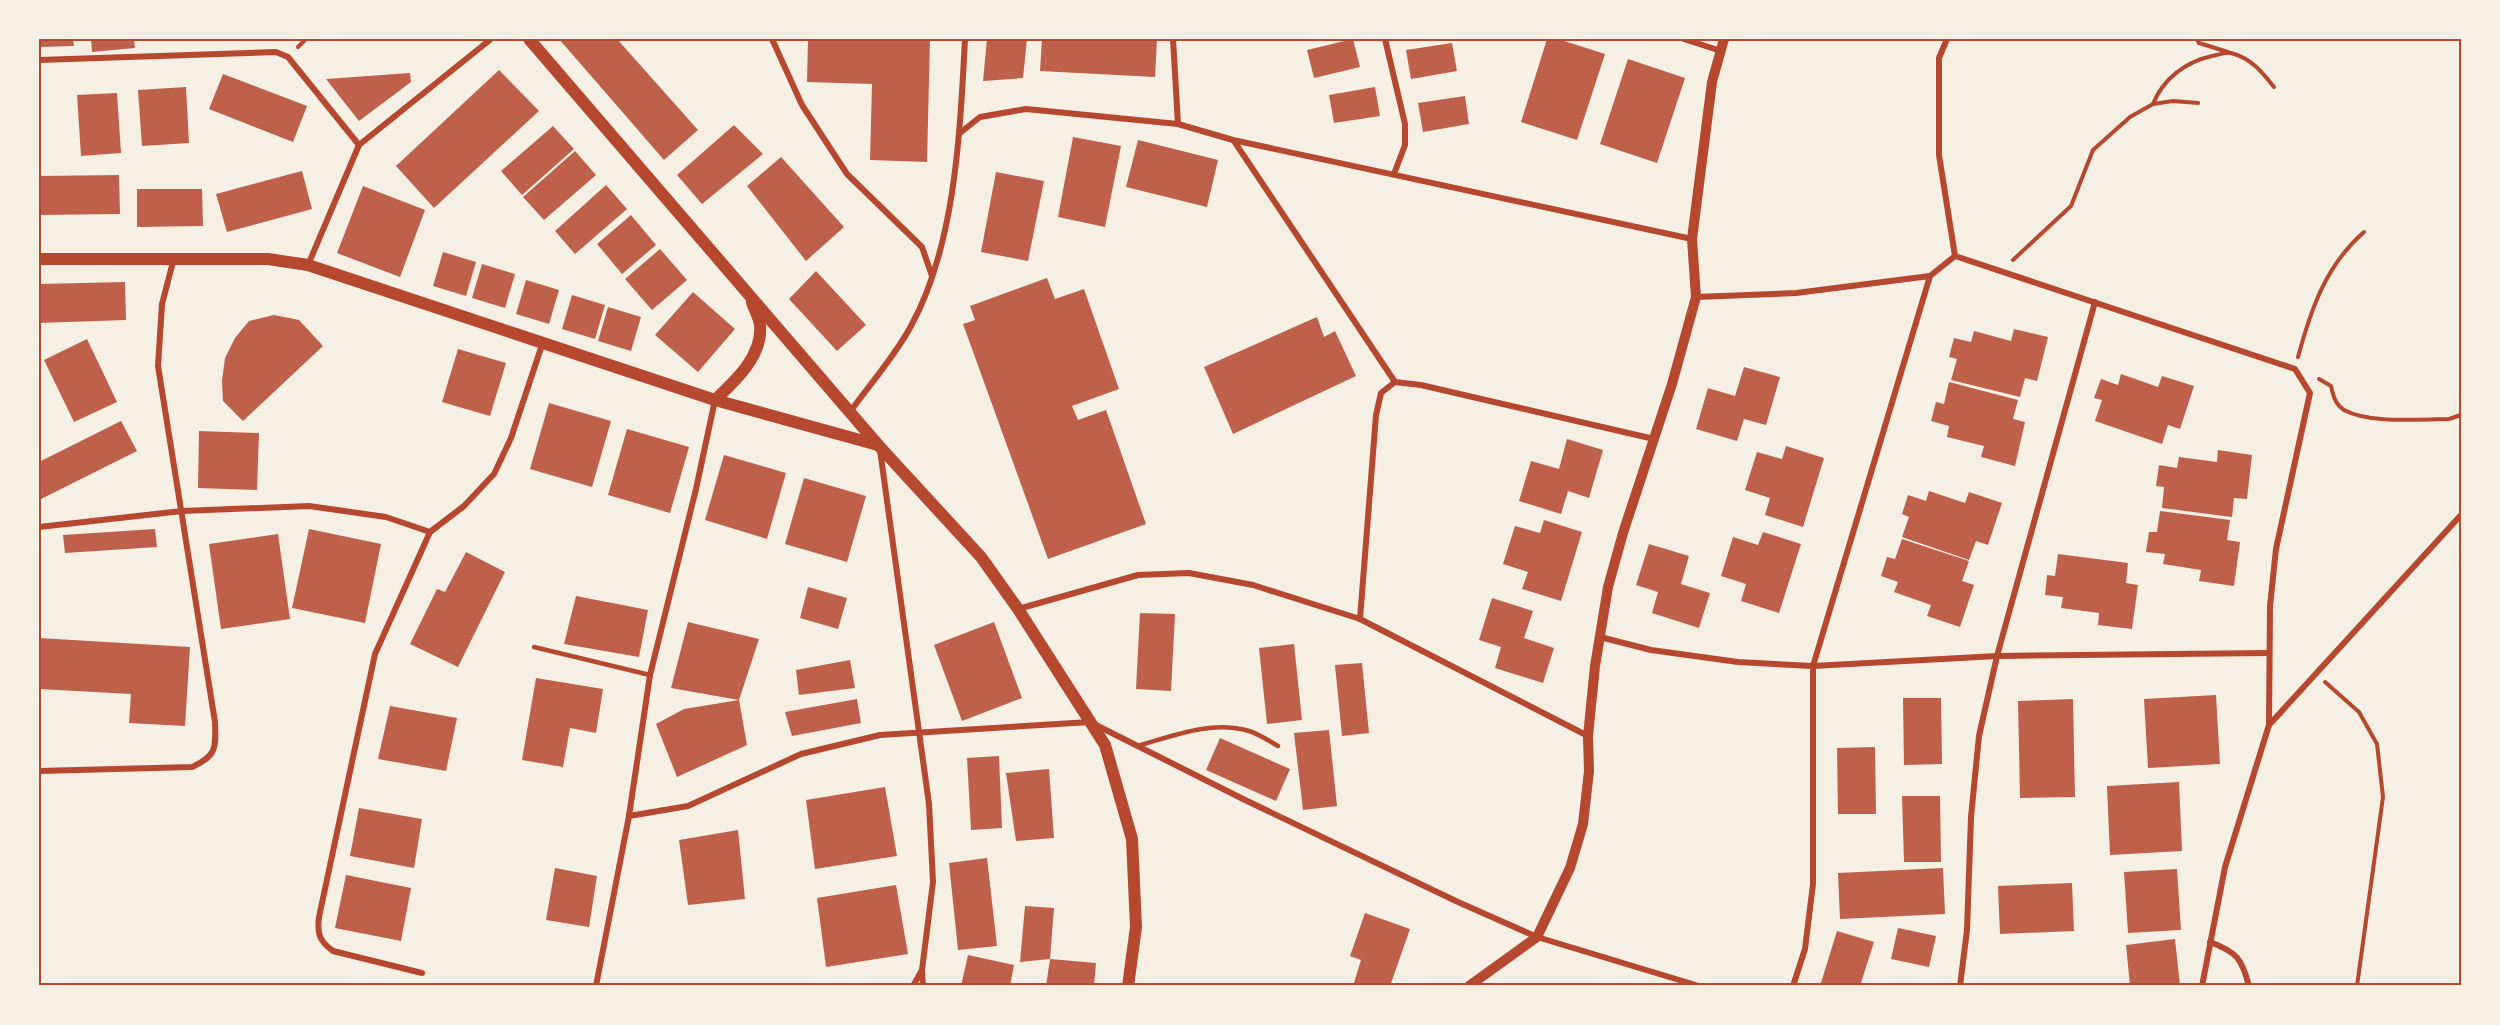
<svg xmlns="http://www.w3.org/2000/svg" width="2500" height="1025" viewBox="0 0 2500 1025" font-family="Manrope,sans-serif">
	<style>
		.building { fill: #bf614a }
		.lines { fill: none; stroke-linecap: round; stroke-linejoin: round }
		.path { stroke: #b5482f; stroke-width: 4 }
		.service { stroke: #b5482f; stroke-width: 4.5 }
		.minor { stroke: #b5482f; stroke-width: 6 }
		.tertiary { stroke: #b5482f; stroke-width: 10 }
		.secondary { stroke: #b5482f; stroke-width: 12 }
		.neatline { fill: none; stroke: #b5482f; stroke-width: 2 }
	</style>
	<rect width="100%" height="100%" fill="#f6efe4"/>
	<!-- building -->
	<g class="building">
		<polygon points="39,39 73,39 74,46 39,47"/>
		<polygon points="91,39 134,39 135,48 92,52"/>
		<polygon points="559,39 617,39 698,130 664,160"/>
		<polygon points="808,39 930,39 927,162 870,160 872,84 807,82"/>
		<polygon points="987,39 1027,39 1023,78 983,81"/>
		<polygon points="1042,39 1157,39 1155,77 1040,71"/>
		<polygon points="1353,39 1360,67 1314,78 1307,50"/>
		<polygon points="1547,39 1558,39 1605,54 1577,140 1521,122"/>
		<polygon points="1452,43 1457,71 1411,79 1406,50"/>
		<polygon points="1628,59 1685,78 1657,163 1600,144"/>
		<polygon points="499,70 539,111 434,208 396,166"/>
		<polygon points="410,73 411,82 359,121 326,79"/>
		<polygon points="223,74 307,106 293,142 209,109"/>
		<polygon points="186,87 189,143 142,146 138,90"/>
		<polygon points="1375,87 1380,116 1334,123 1329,95"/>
		<polygon points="117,93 121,153 81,156 77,95"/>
		<polygon points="1465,96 1469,124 1423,132 1418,103"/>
		<polygon points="734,125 763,154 702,204 677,175"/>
		<polygon points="553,126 574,149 522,195 501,171"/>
		<polygon points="1073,137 1121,146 1105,227 1058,217"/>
		<polygon points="1138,140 1218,160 1207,207 1126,187"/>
		<polygon points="575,151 596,175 544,220 523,197"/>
		<polygon points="781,157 844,227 806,261 747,186"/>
		<polygon points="302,171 312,209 227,232 216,194"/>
		<polygon points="996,172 1044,181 1028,261 981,252"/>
		<polygon points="119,175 120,214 39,215 39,176"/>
		<polygon points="606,185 627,209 575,254 555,231"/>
		<polygon points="363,186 425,210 400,277 337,253"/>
		<polygon points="137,189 202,189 203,226 137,227"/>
		<polygon points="631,215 656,245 622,274 597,244"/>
		<polygon points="660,249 687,280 652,310 625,279"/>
		<polygon points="443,252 476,262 466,296 433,286"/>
		<polygon points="482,264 515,274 505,308 472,298"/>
		<polygon points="816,271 866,325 837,351 789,299"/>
		<polygon points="1047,278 1055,299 1084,289 1119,389 1072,406 1078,420 1106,410 1146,524 1048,559 963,324 975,320 970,306"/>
		<polygon points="526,280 559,290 549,324 516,314"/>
		<polygon points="125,282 126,320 39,323 39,284"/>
		<polygon points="693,292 735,329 698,372 655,335"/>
		<polygon points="572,295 605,305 595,339 562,329"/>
		<polygon points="608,307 641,317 631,351 598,341"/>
		<polygon points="274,315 299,320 323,346 243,421 223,401 222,381 225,358 235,338 249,321"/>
		<polygon points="1317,317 1324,337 1335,331 1356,376 1233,434 1204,367"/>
		<polygon points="2014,329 2048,337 2037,381 2025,378 2020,397 1951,380 1957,359 1949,357 1954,338 1971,342 1974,331 2011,341"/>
		<polygon points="87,339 117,402 74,422 44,360"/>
		<polygon points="458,349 506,363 490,416 442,402"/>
		<polygon points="1744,367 1780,377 1766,425 1744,419 1737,441 1696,429 1708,388 1735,396"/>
		<polygon points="2121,374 2158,387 2162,376 2194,386 2180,429 2168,425 2162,444 2095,421 2102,400 2094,398 2101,379 2118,385"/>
		<polygon points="1949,382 2018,400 2013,419 2025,422 2015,466 1981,457 1984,446 1947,437 1949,426 1931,421 1936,402 1944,404"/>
		<polygon points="549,403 611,421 592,487 530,469"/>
		<polygon points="121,421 137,451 39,500 39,462"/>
		<polygon points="627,429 689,447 670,513 608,495"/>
		<polygon points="199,431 259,433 257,490 198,488"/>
		<polygon points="1567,439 1603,450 1589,498 1568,491 1561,514 1519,501 1531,461 1559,469"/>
		<polygon points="1786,446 1824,458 1803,527 1765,515 1770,498 1745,490 1757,452 1782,459"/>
		<polygon points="2218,450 2252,455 2247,499 2234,498 2232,517 2162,508 2164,487 2156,486 2159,465 2177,468 2179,457 2217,462"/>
		<polygon points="724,455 786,473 767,539 705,520"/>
		<polygon points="804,478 866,496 847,562 785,544"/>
		<polygon points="1929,491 1965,503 1969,492 2002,503 1988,545 1976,541 1969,560 1902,537 1909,517 1902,514 1908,495 1926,501"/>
		<polygon points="2160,511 2230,520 2227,540 2240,542 2234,586 2199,581 2201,570 2163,564 2165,554 2146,552 2149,532 2157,532"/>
		<polygon points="1544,520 1582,532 1561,601 1522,589 1528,572 1503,564 1515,526 1540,533"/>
		<polygon points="155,529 157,547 65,553 63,535"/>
		<polygon points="309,529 381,544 365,623 292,608"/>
		<polygon points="1763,532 1801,544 1779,613 1741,601 1746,584 1721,576 1733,537 1758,545"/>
		<polygon points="278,534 290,619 221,629 209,544"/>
		<polygon points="1902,539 1969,561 1962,581 1974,585 1960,627 1927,616 1931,605 1894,592 1898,582 1881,576 1887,557 1895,559"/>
		<polygon points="1649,544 1689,556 1681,584 1710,593 1699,628 1652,613 1658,592 1636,585"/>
		<polygon points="466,552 505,572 458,667 410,644 437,589 445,592"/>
		<polygon points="2058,554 2128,563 2126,583 2138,585 2132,629 2098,625 2099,613 2061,608 2063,597 2045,595 2047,575 2055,576"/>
		<polygon points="808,587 847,598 838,629 800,618"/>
		<polygon points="576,596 648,610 639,657 564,644"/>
		<polygon points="1492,598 1533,611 1524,638 1554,648 1543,683 1495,668 1501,647 1479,640"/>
		<polygon points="1140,613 1175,614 1171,691 1136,689"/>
		<polygon points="688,622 759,639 739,700 671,688"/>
		<polygon points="994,622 1022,698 962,721 934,645"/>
		<polygon points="39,638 190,647 185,726 129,723 131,694 39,689"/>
		<polygon points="1294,644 1302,720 1267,724 1259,648"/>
		<polygon points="850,660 855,688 799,695 796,670"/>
		<polygon points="1362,663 1369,733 1342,736 1335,665"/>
		<polygon points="536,678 603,689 596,733 570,728 563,767 522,760"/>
		<polygon points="2216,695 2220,764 2148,768 2144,699"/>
		<polygon points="1903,698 1941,698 1942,764 1904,765"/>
		<polygon points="857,699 861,723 792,736 785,712"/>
		<polygon points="2073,699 2075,797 2020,798 2018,701"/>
		<polygon points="739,700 747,745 677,777 656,724 684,709"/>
		<polygon points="390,706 457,718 446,771 378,759"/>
		<polygon points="1329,730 1337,806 1303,810 1294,733"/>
		<polygon points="1220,738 1290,769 1276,801 1206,770"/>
		<polygon points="1875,747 1876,814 1838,814 1837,748"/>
		<polygon points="999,756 1002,828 971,830 967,758"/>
		<polygon points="1049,769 1054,838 1016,841 1006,773"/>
		<polygon points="2179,782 2182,851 2110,855 2107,786"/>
		<polygon points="885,787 897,856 815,869 806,800"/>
		<polygon points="1902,796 1940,796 1941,862 1904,862"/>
		<polygon points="359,808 422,819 414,868 350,856"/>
		<polygon points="738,830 745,899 688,905 679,840"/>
		<polygon points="987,858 997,946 958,950 949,863"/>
		<polygon points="555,868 597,876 589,927 546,920"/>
		<polygon points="1943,868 1945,914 1840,919 1838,873"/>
		<polygon points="2177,869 2181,930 2128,933 2124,872"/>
		<polygon points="346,875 411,888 401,941 335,928"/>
		<polygon points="2072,883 2074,931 2000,934 1998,886"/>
		<polygon points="896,885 908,954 826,967 817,898"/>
		<polygon points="1025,906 1054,908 1050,959 1020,962"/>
		<polygon points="1365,913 1410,929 1390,986 1353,986 1361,960 1350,956"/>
		<polygon points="1898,928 1936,936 1929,967 1891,959"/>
		<polygon points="1837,931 1874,942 1860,986 1820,986"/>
		<polygon points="2175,939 2180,986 2130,986 2126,945"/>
		<polygon points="968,955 1014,965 1010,986 961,986"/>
		<polygon points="1050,959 1096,963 1094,986 1046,986"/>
	</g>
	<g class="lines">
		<!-- path -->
		<g class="path">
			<polyline points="2197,39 2199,43 2228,52"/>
			<polyline points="298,47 306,39"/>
			<path d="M2153,104C2163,79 2185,62 2212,56C2218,55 2225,52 2231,53C2251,58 2262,72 2274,87"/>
			<polyline points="2013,260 2071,206 2093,150 2130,117 2153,104 2173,101 2198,103"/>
			<path d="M2298,357C2311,309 2326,265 2364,232"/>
			<path d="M2319,379L2331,386C2333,395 2335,404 2344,410C2370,424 2419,419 2449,419L2461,415"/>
			<polyline points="2325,682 2359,712 2377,744 2383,797 2357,986"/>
		</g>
		<!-- service -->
		<g class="service">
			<polyline points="534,647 650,675"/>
			<path d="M1137,746C1173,736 1211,720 1249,731C1259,734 1269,741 1278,746"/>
		</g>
		<!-- minor -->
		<g class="minor">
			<polyline points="772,39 802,105 847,174 922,247 932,276"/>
			<polyline points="1173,39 1178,124"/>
			<polyline points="1385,39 1405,124 1405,145 1394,174"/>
			<polyline points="1684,39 1721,51"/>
			<polyline points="1947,39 1939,58 1939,155 1955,256"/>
			<polyline points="39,60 276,52 288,57 359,145"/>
			<polyline points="960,133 980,117 1026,109 1178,124 1233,140 1692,239"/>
			<polyline points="1234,141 1395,382"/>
			<polyline points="308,265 359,145 491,39"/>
			<polyline points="1930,276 1955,256 2295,369 2310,393 2276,549 2270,606 2269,725"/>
			<polyline points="1696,297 1796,293 1930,276"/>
			<path d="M850,412C870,384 895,356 911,326C956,244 960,130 965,39"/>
			<polyline points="880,450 929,804 933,882 922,970 913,986"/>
			<polyline points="39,527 182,511 309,506 386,517 430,532"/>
			<polyline points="1018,609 1138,575 1189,573 1253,585 1360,619 1588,736"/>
			<polyline points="1360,619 1376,415 1381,393 1395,382 1421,385 1654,439"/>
			<polyline points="1600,637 1651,650 1738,662 1813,666 1997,656 2268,653"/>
			<path d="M39,771L192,767C217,756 216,747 215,722L158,366L162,304L174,258"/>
			<polyline points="629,816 688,806 801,754 880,735 1090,722 1245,800 1458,902 1537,937 1699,986"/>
			<path d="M2210,942C2237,952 2242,959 2249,986"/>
			<polyline points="922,971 923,986"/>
			<path d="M422,973L333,951C319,941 317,933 319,917L375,654L430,532L464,506L494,474L511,438L542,345"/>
			<polyline points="596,986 629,816 650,675 696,489 715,400"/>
			<polyline points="1793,986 1805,949 1813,884 1813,666 1930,276"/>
			<polyline points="1960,986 1967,930 1971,817 1979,736 1997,656 2095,302"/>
			<polyline points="2202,986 2225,867 2269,725 2461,515"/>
		</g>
		<!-- tertiary -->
		<polyline class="tertiary" points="1469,986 1537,937 1570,868 1583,824 1589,771 1588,736 1595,666 1608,587 1623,533 1672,384 1696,297 1692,239 1712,82 1724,39"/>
		<!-- secondary -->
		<g class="secondary">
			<polyline points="529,39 879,446 981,557 1018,609 1105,745 1132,839 1136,927 1128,986"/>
			<polyline points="39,259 268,259 308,265 715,400 878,445"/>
			<path d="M715,400C735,381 763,356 760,325C759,317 754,309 752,302"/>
		</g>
	</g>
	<!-- border -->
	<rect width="2500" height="1025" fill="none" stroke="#f6efe4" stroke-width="81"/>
	<rect x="40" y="40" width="2420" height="944" class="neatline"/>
</svg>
